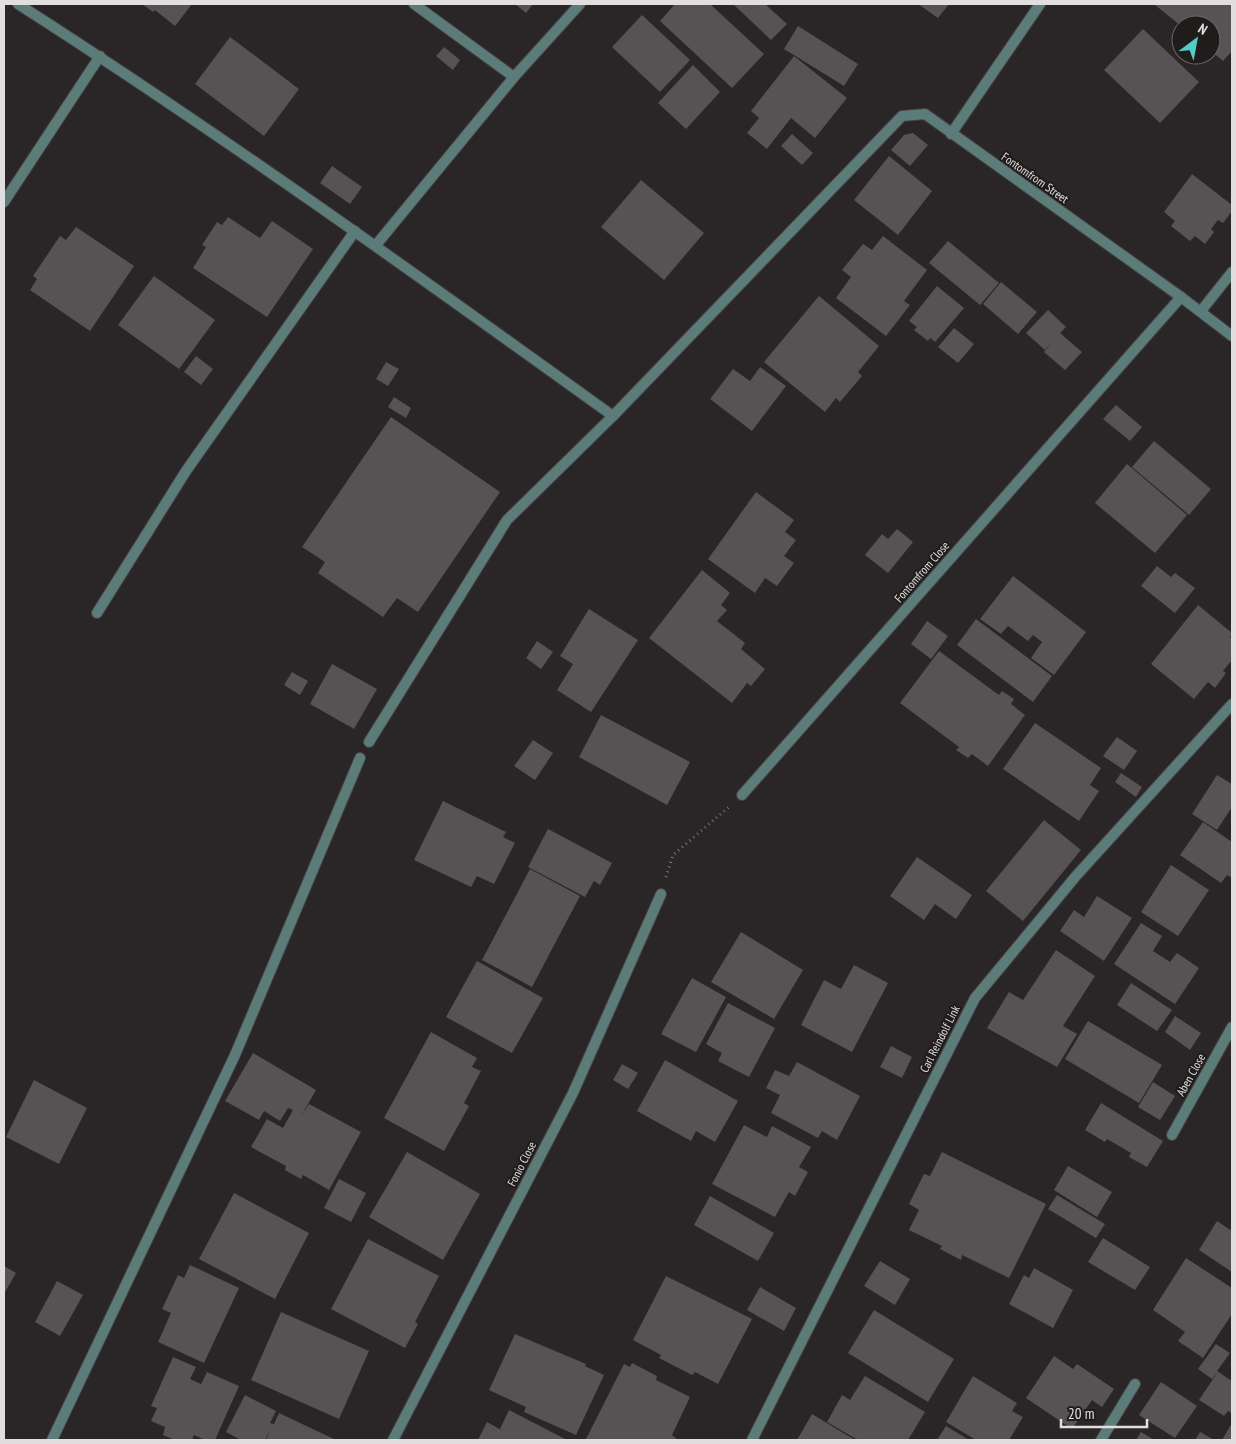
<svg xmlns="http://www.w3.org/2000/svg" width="1236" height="1444" viewBox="0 0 1236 1444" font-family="'PT Sans Narrow',sans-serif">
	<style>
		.building { fill: #575253 }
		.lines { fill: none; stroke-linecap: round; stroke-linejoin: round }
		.minor-casing { stroke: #474344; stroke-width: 12 }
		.path { stroke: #7c7879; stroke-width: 3; stroke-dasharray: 1 4; stroke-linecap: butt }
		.minor { stroke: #5c7c7a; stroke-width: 10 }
		.labels { text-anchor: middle; stroke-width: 4; stroke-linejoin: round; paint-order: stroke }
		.street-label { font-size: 12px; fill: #e1dedf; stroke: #201c1c }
	</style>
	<rect width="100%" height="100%" fill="#2a2526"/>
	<!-- building -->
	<g class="building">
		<polygon points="142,4 192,4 175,26 155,10 153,12"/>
		<polygon points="515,4 533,4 526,13"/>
		<polygon points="675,4 710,4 764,54 732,88 660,21"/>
		<polygon points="733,4 765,4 787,24 771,40"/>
		<polygon points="918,4 949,4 938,18"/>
		<polygon points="1154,4 1232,4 1232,51 1223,61 1211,51 1211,25 1181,26"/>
		<polygon points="642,15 690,60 660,92 612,47"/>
		<polygon points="798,26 858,64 844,86 784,49"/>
		<polygon points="1143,29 1199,82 1160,123 1104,70"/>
		<polygon points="230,37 299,89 264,136 195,84"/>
		<polygon points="444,47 460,60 453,70 436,56"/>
		<polygon points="794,56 847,98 815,138 791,118 767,149 747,133 759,118 751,111"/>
		<polygon points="693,65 720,92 686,129 658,103"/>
		<polygon points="913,133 928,145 910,166 891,150 904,135"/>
		<polygon points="792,134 813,153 802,165 781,146"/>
		<polygon points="889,156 932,191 898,235 854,200"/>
		<polygon points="332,166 362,187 350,204 320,183"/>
		<polygon points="1192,174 1232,205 1232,211 1223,223 1218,220 1211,229 1214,232 1205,244 1195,236 1190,241 1171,226 1175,221 1164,212"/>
		<polygon points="641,180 704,233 664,280 601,227"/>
		<polygon points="228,217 260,238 272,221 313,249 267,317 193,268 206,247 202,245 217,222 222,225"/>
		<polygon points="76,227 134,266 90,331 30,290 37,279 33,276 60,236 66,240"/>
		<polygon points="883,236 927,270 904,301 910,305 886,336 836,298 851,277 842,270 863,244 872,250"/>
		<polygon points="948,241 999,283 980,305 929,263"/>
		<polygon points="154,276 215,320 179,369 118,325"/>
		<polygon points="1001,282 1037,312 1018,334 983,304"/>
		<polygon points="937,286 964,308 935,342 930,338 928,341 914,330 917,327 909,321"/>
		<polygon points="819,296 879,346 858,372 862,376 840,402 836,398 825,412 764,362"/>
		<polygon points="1048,310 1066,327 1060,333 1082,352 1065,370 1044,352 1052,342 1045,350 1026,333"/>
		<polygon points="954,328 974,344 958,363 938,347"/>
		<polygon points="196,356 213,369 201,385 184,372"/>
		<polygon points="386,362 399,369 388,386 376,379"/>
		<polygon points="760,367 786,386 752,431 710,399 733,369 750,381"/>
		<polygon points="394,397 411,408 406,418 388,407"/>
		<polygon points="1116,405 1142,427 1130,441 1103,419"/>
		<polygon points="391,417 500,492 418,612 397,598 383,617 318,573 325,562 302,547"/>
		<polygon points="1154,441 1211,489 1189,515 1132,467"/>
		<polygon points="1127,464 1187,515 1155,553 1095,503"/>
		<polygon points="756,492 794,520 785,532 796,540 784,556 794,563 777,586 765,578 755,593 708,559"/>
		<polygon points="897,529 913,542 888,573 865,555 882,534 888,539"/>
		<polygon points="1157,566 1171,577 1175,573 1195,588 1175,613 1141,586"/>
		<polygon points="702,570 730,593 721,605 727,610 717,621 745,643 741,649 765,669 751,686 747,683 732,703 649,638"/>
		<polygon points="1013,576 1086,632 1054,675 1031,658 1042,642 1033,635 1028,641 1008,626 1001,634 980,619"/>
		<polygon points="1198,605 1232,633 1230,637 1232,639 1232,660 1223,671 1226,673 1215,688 1208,682 1194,699 1151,664"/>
		<polygon points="589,609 638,640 591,712 557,690 573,664 560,656"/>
		<polygon points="976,619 1052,676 1033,702 957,645"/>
		<polygon points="927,621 948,636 931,659 911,644"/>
		<polygon points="537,641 553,652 541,669 526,658"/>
		<polygon points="939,651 999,695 1002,691 1014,699 1011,704 1025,715 988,766 972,754 968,758 956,750 959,747 900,703"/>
		<polygon points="332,664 377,689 354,729 310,704"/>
		<polygon points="292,672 308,681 300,695 284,685"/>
		<polygon points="601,715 690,762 667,805 579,757"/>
		<polygon points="1035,723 1101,768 1090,785 1099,791 1079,821 1003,769"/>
		<polygon points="1117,737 1137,751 1124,770 1103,756"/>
		<polygon points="533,740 553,753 535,780 514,766"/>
		<polygon points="1121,773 1142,787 1136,797 1115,782"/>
		<polygon points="1217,775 1232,784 1232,807 1217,830 1192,814"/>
		<polygon points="443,801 506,832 503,837 515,843 494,884 477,876 471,887 414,860"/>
		<polygon points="1044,820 1081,850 1023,921 986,891"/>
		<polygon points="1203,822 1232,842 1232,878 1227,875 1221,883 1180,855"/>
		<polygon points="548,829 612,863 600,885 594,881 585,897 528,867"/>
		<polygon points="917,857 972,895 956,919 935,904 924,920 890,896"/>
		<polygon points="1171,865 1209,890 1178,936 1141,912"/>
		<polygon points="530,869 580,896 532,987 482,960"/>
		<polygon points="1097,896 1132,918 1104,961 1060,931 1074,910 1084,917"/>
		<polygon points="1141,923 1162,936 1153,951 1170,962 1177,953 1199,968 1175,1004 1114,964"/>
		<polygon points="741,932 803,970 774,1019 711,982"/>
		<polygon points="1056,950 1095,976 1063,1026 1077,1034 1057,1067 987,1028 1009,992 1023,1000"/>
		<polygon points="477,961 543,998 512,1053 446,1017"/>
		<polygon points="854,965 888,983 852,1052 801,1025 824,980 841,989"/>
		<polygon points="692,978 726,997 696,1052 661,1034"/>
		<polygon points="1131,983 1172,1010 1157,1031 1117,1005"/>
		<polygon points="728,1003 775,1028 749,1077 718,1061 722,1053 706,1044"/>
		<polygon points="1175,1016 1201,1033 1190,1050 1165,1032"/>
		<polygon points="1088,1021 1162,1065 1139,1103 1065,1059"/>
		<polygon points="431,1032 477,1058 472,1067 481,1071 464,1103 469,1106 444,1151 384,1118"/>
		<polygon points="891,1046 912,1057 902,1078 880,1067"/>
		<polygon points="253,1053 316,1090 301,1116 309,1104 361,1132 329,1190 303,1175 301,1179 285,1170 286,1166 251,1147 267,1119 283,1128 293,1110 288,1108 280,1121 264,1111 259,1120 225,1101"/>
		<polygon points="665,1060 738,1101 715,1142 696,1131 691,1141 637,1111"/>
		<polygon points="797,1062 860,1096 837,1140 822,1131 818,1138 771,1113 780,1095 766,1088 775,1070 789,1076"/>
		<polygon points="622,1064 638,1073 628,1089 613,1080"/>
		<polygon points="34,1080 87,1108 59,1164 6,1137"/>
		<polygon points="1153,1082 1175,1096 1160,1120 1138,1107"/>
		<polygon points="1101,1103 1163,1141 1147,1167 1129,1157 1131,1153 1107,1139 1105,1142 1085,1130"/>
		<polygon points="744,1125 767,1137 772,1126 811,1147 799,1167 808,1172 795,1196 789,1192 775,1217 712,1184"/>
		<polygon points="407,1152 480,1194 443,1260 369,1217"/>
		<polygon points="942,1152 1046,1204 1009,1278 962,1255 961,1260 940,1249 942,1246 909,1230 919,1210 909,1204 924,1174 930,1176"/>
		<polygon points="1068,1166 1112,1192 1097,1217 1054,1190"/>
		<polygon points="339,1179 366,1193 351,1222 324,1208"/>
		<polygon points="234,1193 309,1233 275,1299 199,1259"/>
		<polygon points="1057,1195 1105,1224 1096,1238 1048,1209"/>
		<polygon points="710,1196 774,1233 758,1261 694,1225"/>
		<polygon points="1217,1221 1232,1231 1232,1272 1199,1250"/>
		<polygon points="1103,1238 1150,1267 1135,1290 1088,1262"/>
		<polygon points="368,1239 439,1276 415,1322 418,1324 405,1348 331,1309"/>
		<polygon points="1186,1258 1232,1288 1232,1314 1203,1358 1178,1341 1185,1332 1153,1310"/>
		<polygon points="880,1261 910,1279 895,1305 864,1286"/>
		<polygon points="190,1265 239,1288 204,1363 158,1342 171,1313 162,1309 178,1275 184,1278"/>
		<polygon points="4,1266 16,1273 4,1294"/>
		<polygon points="1034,1268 1073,1290 1053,1328 1009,1304 1024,1275 1029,1278"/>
		<polygon points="666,1276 752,1319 718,1384 695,1372 692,1375 659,1358 661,1355 633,1340"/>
		<polygon points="57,1281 83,1295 60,1336 35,1322"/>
		<polygon points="760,1287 796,1308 784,1331 747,1310"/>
		<polygon points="874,1310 954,1359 928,1402 848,1353"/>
		<polygon points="281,1312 369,1351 339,1419 251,1380"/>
		<polygon points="515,1334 586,1364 585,1366 604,1375 576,1435 524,1412 526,1407 489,1390"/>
		<polygon points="1216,1344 1230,1353 1217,1371 1232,1381 1232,1413 1228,1411 1224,1416 1199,1400 1217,1373 1212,1379 1198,1369"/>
		<polygon points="1054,1356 1073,1369 1077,1364 1114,1389 1102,1407 1092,1400 1072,1429 1026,1398"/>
		<polygon points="173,1357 196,1367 190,1379 201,1384 207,1372 239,1386 215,1440 205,1440 194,1435 192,1440 175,1440 163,1435 165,1427 151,1421 157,1408 151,1406"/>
		<polygon points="632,1363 657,1376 656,1380 690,1397 672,1435 678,1440 586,1439 624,1364 630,1367"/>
		<polygon points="865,1376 925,1412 908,1440 858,1440 827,1422 842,1395 850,1400"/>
		<polygon points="973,1376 1017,1403 1012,1411 1023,1417 1009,1440 976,1440 946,1422"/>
		<polygon points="1161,1382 1197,1406 1175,1438 1139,1415"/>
		<polygon points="245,1395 276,1411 270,1423 274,1424 279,1413 336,1440 266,1440 271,1429 265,1440 241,1440 226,1432"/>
		<polygon points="509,1410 567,1440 478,1440 487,1422 503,1431 500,1429"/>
		<polygon points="812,1414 855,1440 797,1440"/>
		<polygon points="1232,1423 1232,1440 1222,1440"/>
		<polygon points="946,1426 969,1440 937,1440"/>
		<polygon points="1141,1432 1154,1440 1136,1440"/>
		<polygon points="1200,1432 1214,1440 1195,1440"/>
	</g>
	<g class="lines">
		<!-- minor casing -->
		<g class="minor-casing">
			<g id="minor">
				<path d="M18,4C221,134 417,275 613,416"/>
				<polyline points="414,4 514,77"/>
				<polyline points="951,134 1040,4"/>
				<polyline points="4,202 100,56"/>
				<polyline points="376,245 514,77 580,4"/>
				<polyline points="1201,311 1232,272"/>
				<polyline points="97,613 186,471 355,231"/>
				<polyline points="369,742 507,520 613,416 902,116 925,114 1181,297 1232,336"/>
				<polyline points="742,795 1181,297"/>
				<polyline points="1172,1135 1232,1027"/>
				<polyline points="52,1440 235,1055 360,758"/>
				<polyline points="393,1440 573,1093 661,894"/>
				<polyline points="752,1440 975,998 1076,876 1232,704"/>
				<polyline points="1101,1440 1135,1384"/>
			</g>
		</g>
		<!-- path -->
		<polyline class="path" points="666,877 673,855 729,807"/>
		<!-- minor -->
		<use href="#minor" class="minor"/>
	</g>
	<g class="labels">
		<!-- street labels -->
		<g class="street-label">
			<text transform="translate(1035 178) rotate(35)" y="4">Fontomfrom Street</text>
			<text transform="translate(922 572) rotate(-49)" y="4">Fontomfrom Close</text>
			<text transform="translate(940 1039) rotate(-63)" y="4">Carl Reindolf Link</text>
			<text transform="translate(1191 1075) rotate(-61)" y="4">Aben Close</text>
			<text transform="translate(522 1164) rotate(-63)" y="4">Fonio Close</text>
		</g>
	</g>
	<!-- border -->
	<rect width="1236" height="1444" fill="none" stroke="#e1dedf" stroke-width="10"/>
	<!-- north arrow -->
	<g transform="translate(1196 40) rotate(32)"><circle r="24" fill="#201c1c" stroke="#6d6a6a"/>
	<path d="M0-4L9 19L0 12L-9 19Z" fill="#54cdc8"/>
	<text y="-8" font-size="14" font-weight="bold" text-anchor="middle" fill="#e1dedf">N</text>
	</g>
	<!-- scale -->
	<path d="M1061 1419v8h86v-8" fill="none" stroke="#e1dedf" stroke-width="2.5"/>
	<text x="1068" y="1419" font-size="15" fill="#e1dedf" stroke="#201c1c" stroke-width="4" paint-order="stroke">20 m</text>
</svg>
